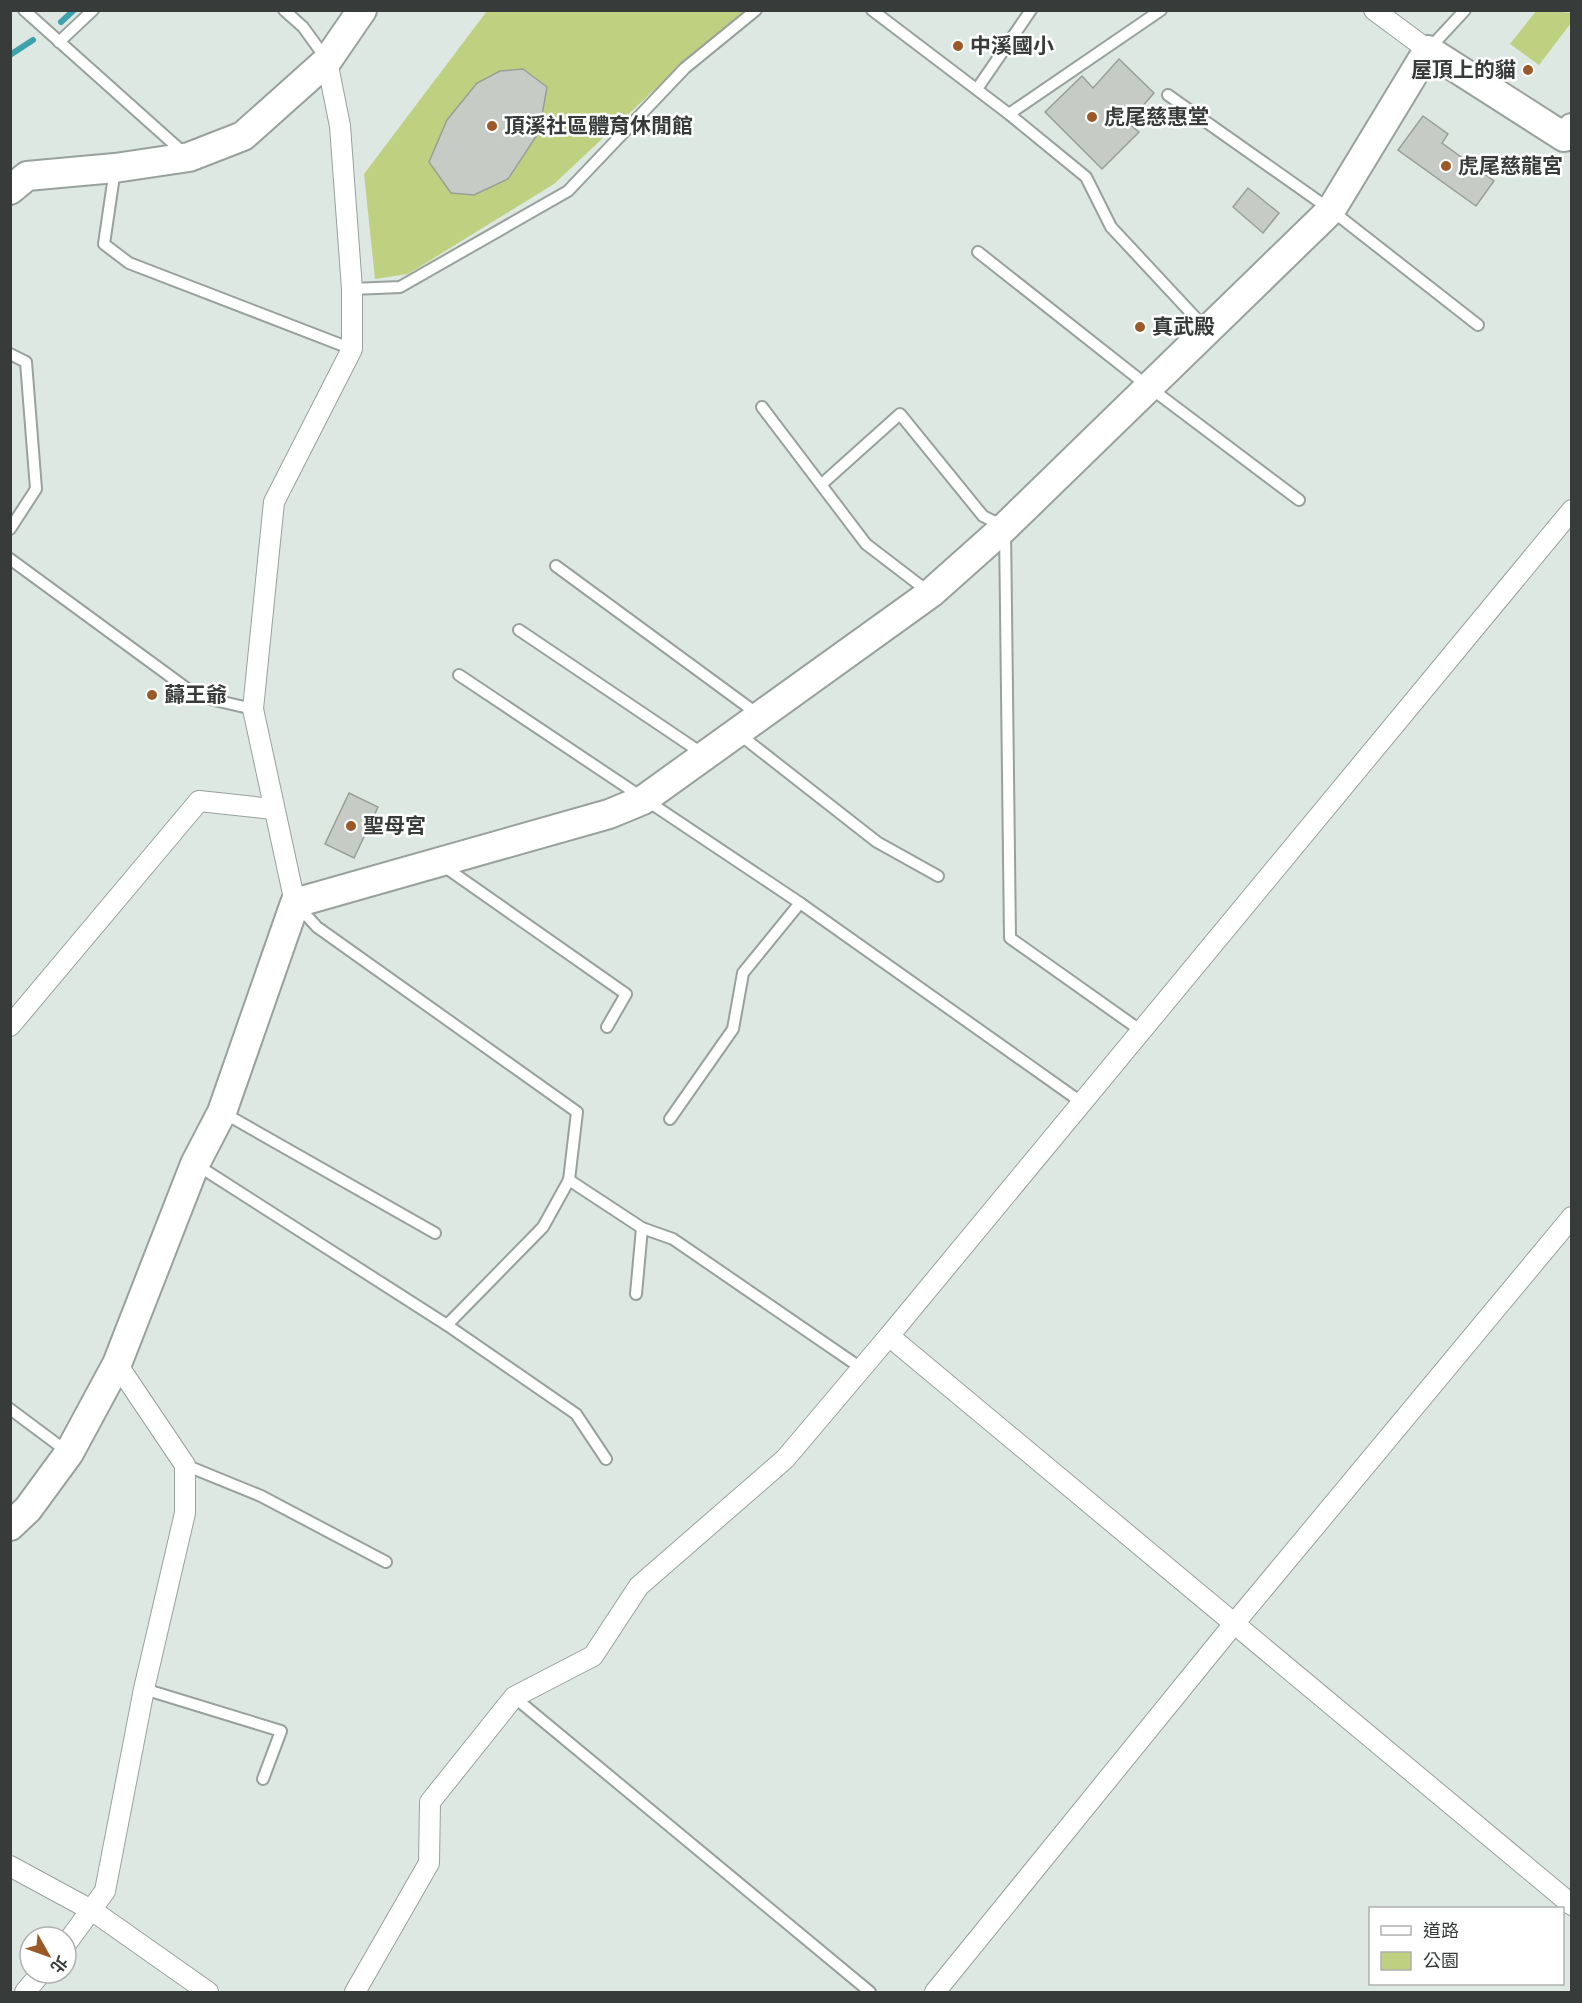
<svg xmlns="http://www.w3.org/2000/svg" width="1582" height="2003" viewBox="0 0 1582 2003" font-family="Commissioner,'Noto Sans TC',sans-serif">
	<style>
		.green { fill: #bfd081 }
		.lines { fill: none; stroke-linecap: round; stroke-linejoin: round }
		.stream { stroke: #3ea2ac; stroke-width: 6 }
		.building { fill: #c6ccc5; stroke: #999f97; stroke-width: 1.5 }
		.lane-casing { stroke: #98a19c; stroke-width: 14 }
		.street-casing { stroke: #98a19c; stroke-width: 22 }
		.secondary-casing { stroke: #98a19c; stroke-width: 32 }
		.lane { stroke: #fff; stroke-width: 10 }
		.street { stroke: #fff; stroke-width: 20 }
		.secondary { stroke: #fff; stroke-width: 28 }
		.poi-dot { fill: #9b5927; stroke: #fff; stroke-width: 2 }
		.labels { text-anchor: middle; stroke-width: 5; stroke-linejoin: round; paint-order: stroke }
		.poi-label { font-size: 21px; font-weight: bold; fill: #373b39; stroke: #fff; text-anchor: start }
	</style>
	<rect width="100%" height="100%" fill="#dee8e2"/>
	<!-- green -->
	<g class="green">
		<polygon points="1537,10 1572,13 1571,23 1539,65 1510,44"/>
		<polygon points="487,11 744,11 685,61 554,184 408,274 375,279 364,174"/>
	</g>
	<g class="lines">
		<!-- stream -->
		<g class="stream">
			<polyline points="61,22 74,10"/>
			<polyline points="10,55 33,40"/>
		</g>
	</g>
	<!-- building -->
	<g class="building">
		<polygon points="1119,59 1154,93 1128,123 1139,132 1102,169 1045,112 1082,76 1093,88"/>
		<polygon points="523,69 547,87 539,132 508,179 474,195 451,193 429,162 447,120 477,83 500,71"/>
		<polygon points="1423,116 1448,134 1442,143 1494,181 1476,206 1398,150"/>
		<polygon points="1248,188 1279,213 1263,233 1233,207"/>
		<polygon points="349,793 378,807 354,858 325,844"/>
	</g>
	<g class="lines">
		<!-- lane casing -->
		<g class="lane-casing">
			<g id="lane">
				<polyline points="24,10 185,154"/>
				<polyline points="284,10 303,27 327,60"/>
				<polyline points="872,10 1009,114 1086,177 1111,227 1207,330"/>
				<polyline points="59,42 93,10"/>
				<polyline points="1428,50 1465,10"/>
				<polyline points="977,89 1031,10"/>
				<polyline points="1168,95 1331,210 1478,325"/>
				<polyline points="1009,114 1161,10"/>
				<polyline points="115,169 104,244 129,263 352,349"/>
				<polyline points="978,252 1149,387 1299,500"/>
				<polyline points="352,289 400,287 568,191 685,68 756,10"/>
				<polyline points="10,354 26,362 36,489 10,529"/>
				<polyline points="762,407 866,544 930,593"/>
				<polyline points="823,483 900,414 983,516 1005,527 1010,938 1140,1030"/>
				<polyline points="10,559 197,696 253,709"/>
				<polyline points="556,566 759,715"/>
				<polyline points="519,630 703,754"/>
				<polyline points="459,675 800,903 1081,1102"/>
				<polyline points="739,734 877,842 938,876"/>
				<polyline points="442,865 626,994 607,1027"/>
				<polyline points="297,905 317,927 577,1112 569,1180"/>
				<polyline points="222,1112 435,1233"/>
				<polyline points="670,1119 733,1029 743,973 800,903"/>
				<polyline points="197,1165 447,1325 543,1227 569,1180 642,1228 673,1239 861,1368"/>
				<polyline points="636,1294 642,1228"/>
				<polyline points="447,1325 576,1414 606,1459"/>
				<polyline points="10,1409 69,1453"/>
				<polyline points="185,1465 261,1496 386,1562"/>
				<polyline points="144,1689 281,1731 263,1779"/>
				<polyline points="514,1697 870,1992"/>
			</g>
		</g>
		<!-- street casing -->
		<g class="street-casing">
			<g id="street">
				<polyline points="1374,10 1428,50"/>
				<polyline points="1572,510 889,1336 1572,1905"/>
				<polyline points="295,903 253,709 274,502 352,349 352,289 340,126 327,61"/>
				<polyline points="10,1026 199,801 273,809"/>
				<polyline points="10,1866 93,1911 208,1992"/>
				<polyline points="66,1944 105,1891 144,1689 185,1513 185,1465 117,1364"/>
				<polyline points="25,1992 41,1973"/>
				<polyline points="355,1992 429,1863 430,1802 514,1697 593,1656 639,1586 785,1459 889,1336"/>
				<polyline points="935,1992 1233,1625 1572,1217"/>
			</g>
		</g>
		<!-- secondary casing -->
		<g class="secondary-casing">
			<g id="secondary">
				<polyline points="10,190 27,176 115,168 189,157 243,136 327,61 362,10"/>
				<polyline points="10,1526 28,1509 69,1453 117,1364 195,1164 222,1112 295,903 609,814 643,800 931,593 1005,527 1331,210 1428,50 1564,137 1572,128"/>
			</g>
		</g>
		<!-- lane -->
		<use href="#lane" class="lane"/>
		<!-- street -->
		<use href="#street" class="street"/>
		<!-- secondary -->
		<use href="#secondary" class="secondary"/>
	</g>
	<!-- markers -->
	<g class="poi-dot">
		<circle cx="958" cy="46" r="6"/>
		<circle cx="1528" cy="70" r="6"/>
		<circle cx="1092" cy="117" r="6"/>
		<circle cx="492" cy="126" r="6"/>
		<circle cx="1446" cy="166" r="6"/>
		<circle cx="1140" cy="327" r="6"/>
		<circle cx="152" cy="695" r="6"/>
		<circle cx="351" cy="826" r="6"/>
	</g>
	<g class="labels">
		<!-- poi labels -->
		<g class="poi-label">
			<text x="970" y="53">中溪國小</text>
			<text x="1516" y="77" text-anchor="end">屋頂上的貓</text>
			<text x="1104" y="124">虎尾慈惠堂</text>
			<text x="504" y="133">頂溪社區體育休閒館</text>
			<text x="1458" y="173">虎尾慈龍宮</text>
			<text x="1152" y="334">真武殿</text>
			<text x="164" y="702">蘬王爺</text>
			<text x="363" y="833">聖母宮</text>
		</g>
	</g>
	<!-- border -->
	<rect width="1582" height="2003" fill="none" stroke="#373b39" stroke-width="24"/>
	<!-- legend -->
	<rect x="1369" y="1907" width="195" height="78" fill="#ffffff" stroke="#afb1b0" stroke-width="1.5"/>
	<rect x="1381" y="1926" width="30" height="9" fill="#ffffff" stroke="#afb1b0" stroke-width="1.5"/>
	<text x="1423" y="1937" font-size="18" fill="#373b39">道路</text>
	<rect x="1381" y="1952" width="30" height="18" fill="#bfd081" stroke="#afb1b0" stroke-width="1.5"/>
	<text x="1423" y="1967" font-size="18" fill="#373b39">公園</text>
	<!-- north arrow -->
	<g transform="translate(48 1955) rotate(130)"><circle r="28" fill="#ffffff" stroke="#afb1b0" stroke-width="1.5"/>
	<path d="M0-4.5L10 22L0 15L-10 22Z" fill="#9b5927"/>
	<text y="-9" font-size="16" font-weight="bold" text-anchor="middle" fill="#373b39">北</text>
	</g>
</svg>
